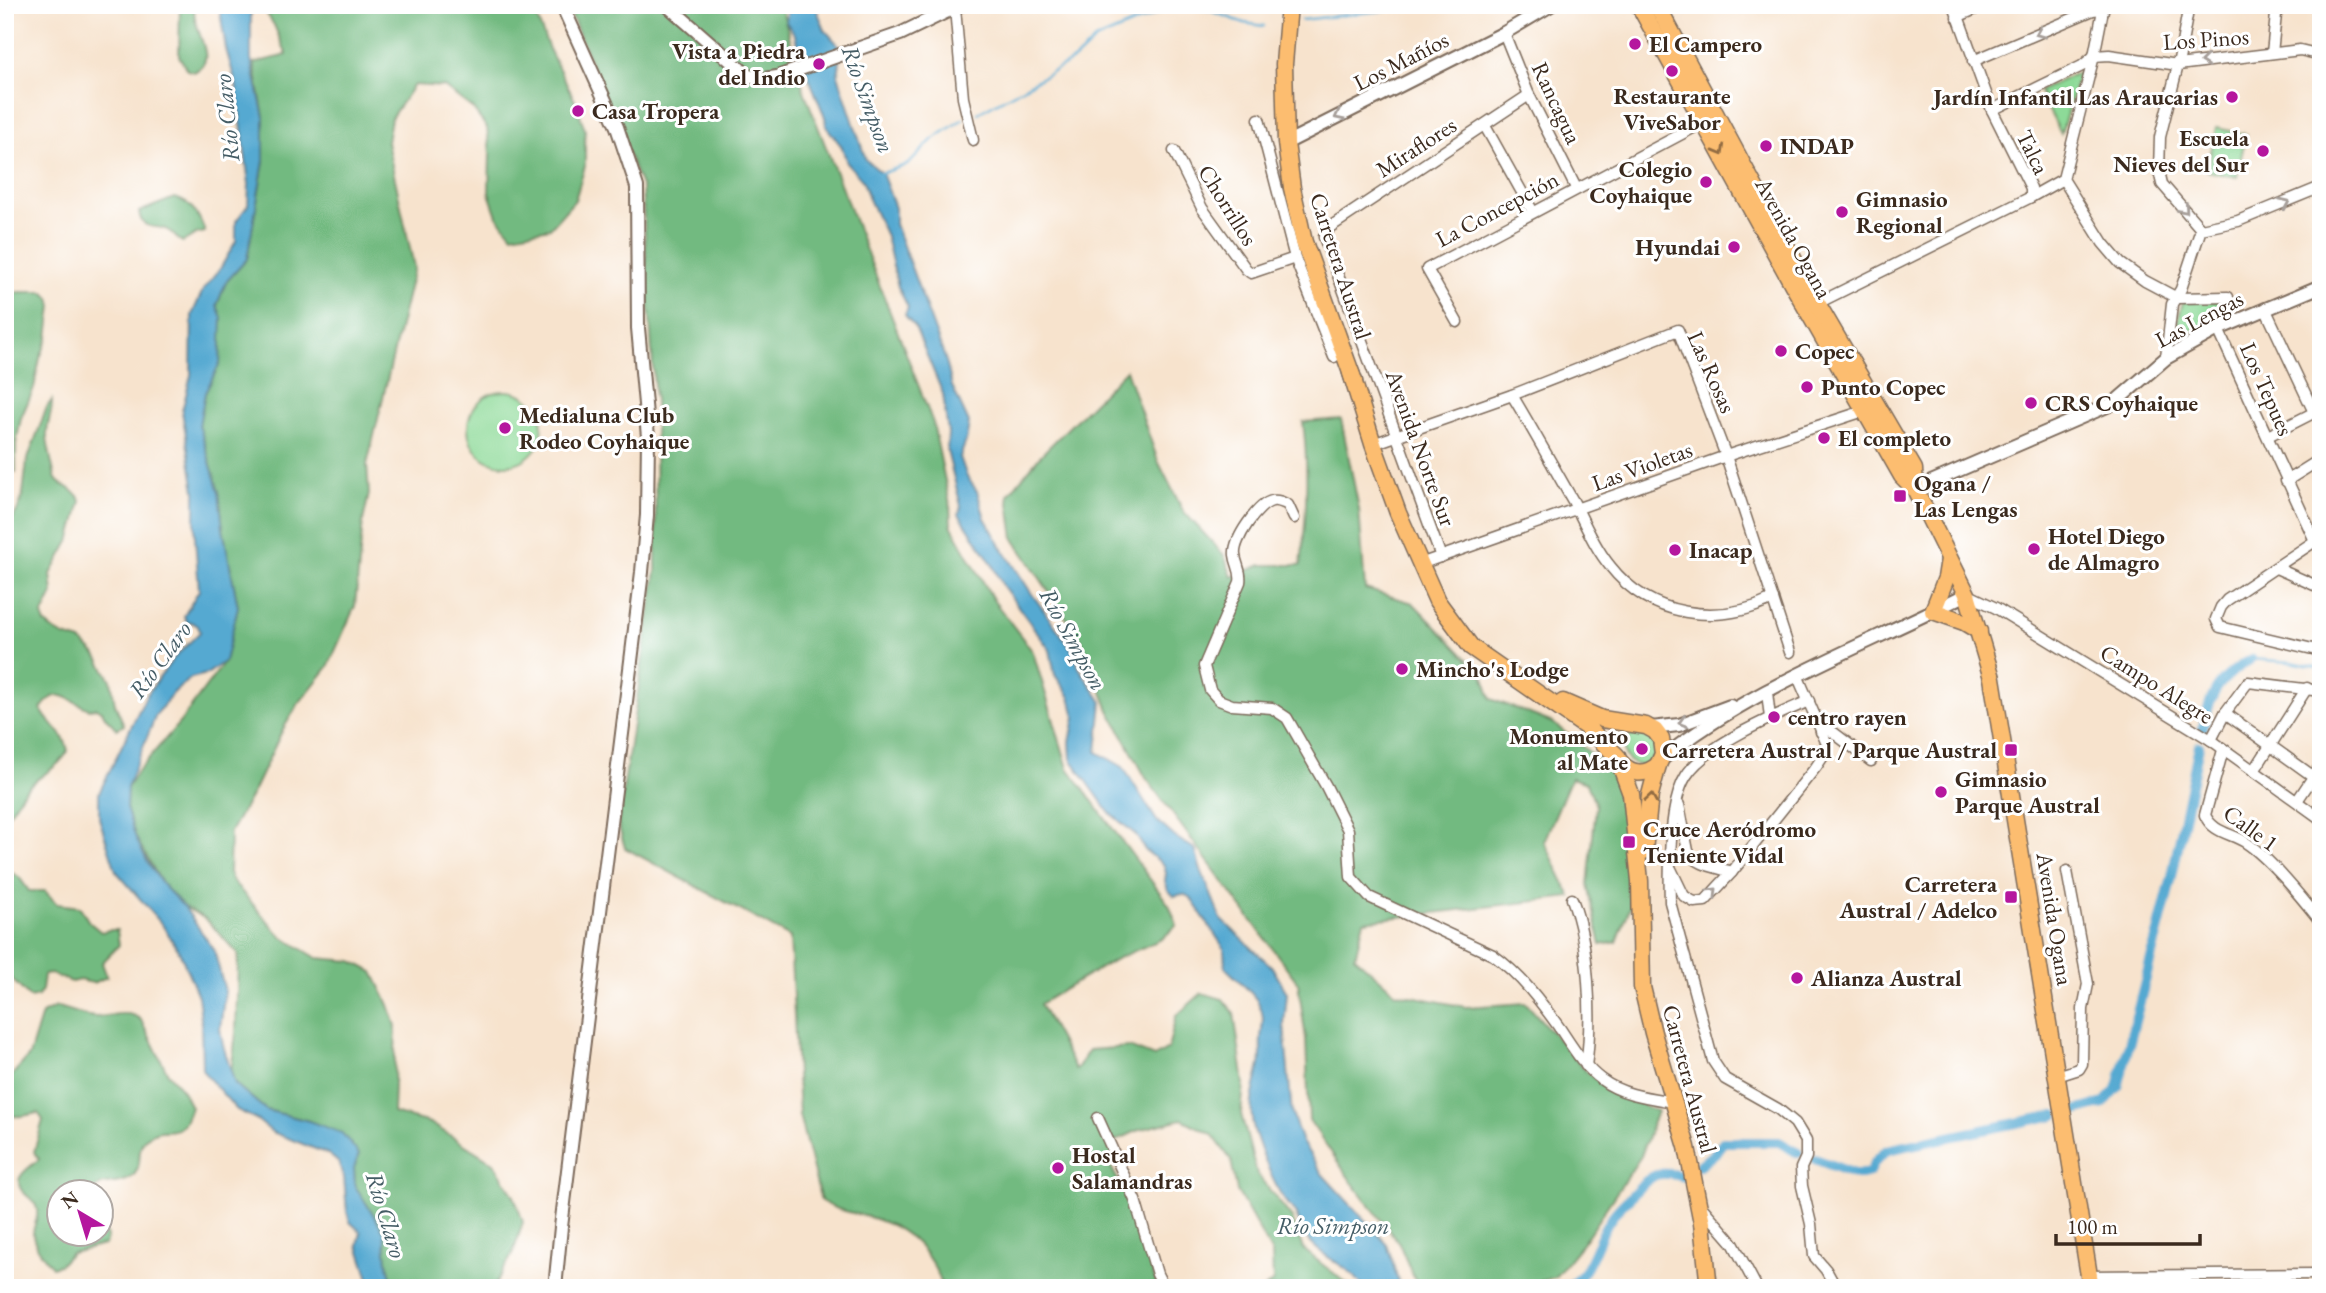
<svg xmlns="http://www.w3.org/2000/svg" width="2326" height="1293" viewBox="0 0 2326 1293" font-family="'EB Garamond',serif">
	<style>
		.green { fill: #8dda98; stroke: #64825b; stroke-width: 2 }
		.forest { fill: #72ba80; stroke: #56724f; stroke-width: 2 }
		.water { fill: #55a9d1; stroke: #486a78; stroke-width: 2 }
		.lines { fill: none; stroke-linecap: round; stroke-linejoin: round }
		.stream { stroke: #55a9d1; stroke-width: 2.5 }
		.canal { stroke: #55a9d1; stroke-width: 10 }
		.minor-casing { stroke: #7d6b5b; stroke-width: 13 }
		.tertiary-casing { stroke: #7d6b5b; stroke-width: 16 }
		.primary-casing { stroke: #7d6b5b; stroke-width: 19 }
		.trunk-casing { stroke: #7d6b5b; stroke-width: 19 }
		.minor { stroke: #fff; stroke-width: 10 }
		.tertiary { stroke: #fff; stroke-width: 12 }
		.primary { stroke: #fcbd6f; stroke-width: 16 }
		.trunk { stroke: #fcbd6f; stroke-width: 16 }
		.oneway { stroke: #a79f9a }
		.oneway2 { stroke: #926c42 }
		.poi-dot { fill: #b5179e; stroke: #fff; stroke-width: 2.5 }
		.labels { text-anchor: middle; stroke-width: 6; stroke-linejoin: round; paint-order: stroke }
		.street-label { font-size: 23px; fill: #3b2a1e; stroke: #fff }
		.poi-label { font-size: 23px; font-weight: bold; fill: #3b2a1e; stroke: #fff; text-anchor: start }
		.water-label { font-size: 24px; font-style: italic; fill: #455d66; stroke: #fff }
	</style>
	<rect width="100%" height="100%" fill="#fff"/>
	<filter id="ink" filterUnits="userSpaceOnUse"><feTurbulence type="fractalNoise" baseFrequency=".0143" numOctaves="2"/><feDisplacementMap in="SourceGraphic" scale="14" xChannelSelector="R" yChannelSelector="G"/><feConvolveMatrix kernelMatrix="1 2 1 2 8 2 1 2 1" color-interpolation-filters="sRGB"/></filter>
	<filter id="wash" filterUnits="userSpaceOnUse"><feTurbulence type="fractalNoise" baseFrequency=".00686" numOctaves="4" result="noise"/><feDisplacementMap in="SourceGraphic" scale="28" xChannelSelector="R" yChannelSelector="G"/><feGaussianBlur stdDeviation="1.57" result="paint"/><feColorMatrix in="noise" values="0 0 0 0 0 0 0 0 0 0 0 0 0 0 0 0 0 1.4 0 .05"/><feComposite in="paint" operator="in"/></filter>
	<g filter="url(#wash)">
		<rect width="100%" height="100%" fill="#f7e3cd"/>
		<!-- green -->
		<g class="green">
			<polygon points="2079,72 2061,134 2039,91"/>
			<polygon points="2216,128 2246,134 2237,177 2207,171"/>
			<polygon points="2226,301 2228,314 2178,337 2179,316 2183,302"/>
			<circle cx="505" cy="428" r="37"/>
			<circle cx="1640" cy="749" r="16"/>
		</g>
		<!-- forest -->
		<g class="forest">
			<path d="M180,5H195C189,29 222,59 194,72L187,70L179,56Z"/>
			<polygon points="261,5 532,5 549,49 576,103 585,130 585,166 575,200 550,228 512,235 497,216 489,193 490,153 487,128 472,108 444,87 414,85 391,118 387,142 414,267 367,465 369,494 363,521 355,606 328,667 299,703 283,729 253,792 230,832 229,873 233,882 281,936 317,958 352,961 373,972 389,1005 396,1026 393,1113 430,1123 494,1163 514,1196 523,1222 513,1253 493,1288 394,1288 387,1262 384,1231 355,1186 354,1168 309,1121 266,1110 235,1084 231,1072 236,1033 238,954 206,919 184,907 163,885 136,838 126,808 127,788 137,772 180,722 225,661 238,607 223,529 219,492 199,425 205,393 220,363 221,319 217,305 226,282 247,259 264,161 264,117 254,63 287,55 274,25"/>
			<path d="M567,5H781L803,88L933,423L950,505L951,525L994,601L1033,652L1068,768L1169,905L1177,925L1162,939L1116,959L1040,1004L1076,1070L1089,1050L1129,1047L1154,1057L1168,1049L1176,1016L1202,993L1223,999L1234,1013L1244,1084L1241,1114L1257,1174L1292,1218L1303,1249L1352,1288H1265L1273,1281L1272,1253L1237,1191L1231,1160L1212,1134L1182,1119L1139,1130L1113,1142L1111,1167L1126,1195L1158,1288H943C932,1254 911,1231 878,1220C857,1212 840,1213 821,1201L799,1115L790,937L625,848L618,824L656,571L655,402L642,188Z"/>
			<path d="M174,198C191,201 200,216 205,232L196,234L183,242C176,239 175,235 169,231C157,223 142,233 139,212Z"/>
			<polygon points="18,292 44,292 50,298 52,306 48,338 40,358 34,388 21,418 16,444 16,472 5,472 5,324 11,295"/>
			<path d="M1126,370L1158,461L1183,511L1224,555L1232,577L1261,565H1301C1307,516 1309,471 1303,422L1341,419L1359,509L1365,589L1413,603L1483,675L1491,699L1553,723L1614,772L1626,818L1630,907L1617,942L1601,945L1588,885L1596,806L1587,783L1571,778L1544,841L1571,897L1364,921L1355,957L1396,993L1466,1007L1526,1003L1587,1072L1610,1091L1657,1111L1641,1156L1582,1244L1555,1277L1519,1288H1418L1399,1243L1351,1181L1309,1120L1306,1039L1298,983L1146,778L1109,710L1082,642L1014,539L1008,495L1040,456Z"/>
			<path d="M52,400C53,412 47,422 47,434C46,439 54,474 56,479C61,488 73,485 81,501L71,538L51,574L53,594L43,614L44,622L50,628L64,636L81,641L96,655L111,680L115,704L124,725L117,729L106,718L102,711L96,708L89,709C69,701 58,683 41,709C48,726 64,729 68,751C59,768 38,776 25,790C17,799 14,810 5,818V531L18,509L23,493L27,461L47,407Z"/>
			<polygon points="12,873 19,877 29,891 45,891 57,904 80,907 89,922 101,932 109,930 117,930 119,945 102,963 107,977 93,983 79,980 72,982 51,974 44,975 42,990 38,996 30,998 5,972 5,874"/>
			<path d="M56,1007C69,1008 82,1017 96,1017C113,1017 126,1008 141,1020L167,1072L183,1091L191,1107C179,1146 166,1121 147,1137C135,1148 143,1161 136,1172C129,1184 113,1182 101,1185C98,1186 95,1190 92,1191C84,1194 69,1192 60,1192V1234H102V1224L107,1237L105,1245L71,1253L59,1265L52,1267C45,1258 33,1245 33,1233C34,1223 40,1216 36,1206C33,1197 20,1194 19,1184C17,1174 33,1165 39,1159L34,1152L43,1120L38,1113C2,1121 5,1116 5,1083L29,1056L42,1014Z"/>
		</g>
		<!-- water -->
		<g class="water">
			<polygon points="219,5 251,5 251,59 264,117 264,161 247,259 226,282 217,305 222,318 220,363 205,393 199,425 219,492 223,529 238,607 225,661 207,674 191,678 172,694 156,715 127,787 126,808 136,838 147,861 163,885 184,907 214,950 225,991 220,1029 223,1045 235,1084 266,1110 309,1121 342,1133 359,1154 354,1168 355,1186 384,1231 387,1262 394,1288 372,1288 358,1245 361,1232 350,1222 347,1212 344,1177 338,1162 328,1154 272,1132 256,1119 237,1110 206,1075 202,1069 201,1018 198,996 180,953 161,923 116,871 99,818 99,793 146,696 173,659 200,632 198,626 191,622 187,623 184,616 199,590 195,538 195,491 182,411 191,375 192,315 203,290 220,269 236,241 236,221 248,205 249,184 236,84 226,49"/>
			<path d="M788,5H815L825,30L842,49L838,75L866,160L882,173L895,208V224L946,361L952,386L969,423L966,441L960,457L967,477L977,491L985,518L1001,546L1032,594L1071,648L1080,669L1102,702L1097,752L1123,767L1157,821L1175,837L1195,849L1200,867L1221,919L1272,967L1287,993L1284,1025L1292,1114L1302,1142L1323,1175L1387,1244L1400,1288H1364C1347,1264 1334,1264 1315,1247C1304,1238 1302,1227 1296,1215C1292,1207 1285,1201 1280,1193C1270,1175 1262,1154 1255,1133C1247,1105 1254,1092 1260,1065C1262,1057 1260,1047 1261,1038C1262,1025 1266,1016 1258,1002C1249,988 1236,979 1225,967L1224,948L1190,897L1183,894L1174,896L1168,890L1165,881L1166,873L1164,865L1145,850L1136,835L1109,812L1071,759L1070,742L1075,717L1070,697L1055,675L1050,650L1003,586L991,562L959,514L961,506L947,451L948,433L943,394L916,329L905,315L908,307L898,287L886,236L868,197L863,181L847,163L842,147L826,126L825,117L800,56L795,35L786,22Z"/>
		</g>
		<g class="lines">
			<!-- stream -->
			<g class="stream">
				<polyline points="1301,20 1431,5"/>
				<polyline points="978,113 1075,59 1095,40 1163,11 1192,8 1208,10 1244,23 1264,26"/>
				<polyline points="880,174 909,164 932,140 963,119"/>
				<polyline points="2251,659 2291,662 2321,668"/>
			</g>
			<!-- canal -->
			<g class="canal">
				<path d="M2203,728C2211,690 2219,679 2251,659"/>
				<polyline points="2072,1112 2104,1103 2118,1087 2171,881 2199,746"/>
				<polyline points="1815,1159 1857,1175 1870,1172 1874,1163 1887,1150 2055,1115"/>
				<polyline points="1699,1166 1715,1153 1723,1142 1779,1142 1798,1153"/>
				<path d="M1566,1288C1593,1274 1595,1239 1612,1217C1618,1208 1627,1201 1634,1193C1653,1173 1658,1170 1685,1177"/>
			</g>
		</g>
	</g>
	<g filter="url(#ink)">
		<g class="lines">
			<!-- minor casing -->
			<g class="minor-casing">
				<g id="minor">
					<polyline points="1954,5 1992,110 2031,188 2031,197"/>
					<polyline points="2189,5 2178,65 2160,137 2159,171 2162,184 2201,229"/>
					<polyline points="955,8 963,98 973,140"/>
					<polyline points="1957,17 1985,5"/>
					<polyline points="1504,33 1529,95 1576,188"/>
					<polyline points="2272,53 2277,5"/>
					<polyline points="1973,61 2093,10 2103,9"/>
					<polyline points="1992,110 2082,66 2094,56 2109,55 2178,65 2300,50 2321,55"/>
					<polyline points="1259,119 1295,258 1334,357"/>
					<polyline points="1485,126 1533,212"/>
					<polyline points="1174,151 1202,208 1246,269 1251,273 1295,258"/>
					<polyline points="2063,179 2103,243 2120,263 2145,281 2177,298 2228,297"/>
					<polyline points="2201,229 2238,221 2321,187"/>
					<polyline points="1814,305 2031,197 2063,179 2094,56 2104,5"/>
					<polyline points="2265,308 2312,408"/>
					<polyline points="1457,322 1427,269 1706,121"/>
					<polyline points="2218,329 2315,541"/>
					<polyline points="2166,358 2172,304 2181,289 2201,229"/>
					<path d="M1512,395C1533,430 1553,466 1573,501C1585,523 1594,547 1610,566C1650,617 1717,626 1773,599"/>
					<polyline points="2268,436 2321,409"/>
					<polyline points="1373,444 1512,395 1678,330 1726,456 1790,652"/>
					<polyline points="2286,481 2321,459"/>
					<path d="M1294,518L1288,505C1282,502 1278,500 1272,501C1258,504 1233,540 1235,555C1236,565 1242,571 1240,582L1204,666L1210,690L1219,700L1232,705L1272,708L1287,718L1326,786L1348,830L1351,877L1369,897L1493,955C1521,975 1541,1002 1561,1030C1573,1048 1585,1068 1602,1080C1622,1095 1650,1098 1674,1102"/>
					<polyline points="2321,537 2227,600 2221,607 2216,619 2220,627 2321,651"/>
					<polyline points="1441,557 1324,237 1330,227 1529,95"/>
					<polyline points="1420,564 1726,456 1867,410"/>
					<polyline points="2276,568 2321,588"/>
					<polyline points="1967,594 1996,608 2211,740 2321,819"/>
					<polyline points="1767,692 1770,718"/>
					<path d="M1809,701C1776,715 1705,745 1686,776C1669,803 1669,869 1670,902L1713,1061L1725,1079L1778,1109L1795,1123L1806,1141V1157L1801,1168L1802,1186L1811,1224L1814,1256L1826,1270L1836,1288"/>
					<polyline points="2225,713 2321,782"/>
					<polyline points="1821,732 1830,730 1871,761"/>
					<polyline points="2211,740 2225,713 2248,682 2321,691"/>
					<path d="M2223,750L2205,815C2212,832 2230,833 2245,842C2270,858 2302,898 2321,922"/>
					<polyline points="2254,771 2307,688"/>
					<polyline points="2297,801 2321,765"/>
					<path d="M1679,805L1688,851C1697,866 1717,867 1732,872"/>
					<polyline points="1671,869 1684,896 1694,902 1705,901 1732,872 1816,767 1826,752 1827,744 1798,677"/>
					<path d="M1572,899C1589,943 1593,1019 1586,1066"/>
					<polyline points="2057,1076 2079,1069 2082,1064 2083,1009 2088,984 2067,871"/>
					<polyline points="1098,1118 1135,1200 1157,1274 1164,1288"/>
					<polyline points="1700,1205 1733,1243 1757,1288"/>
					<polyline points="2089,1276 2321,1274"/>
				</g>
			</g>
			<!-- tertiary casing -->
			<g class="tertiary-casing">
				<g id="tertiary">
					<polyline points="667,5 748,76 764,79 777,77 900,34 960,5"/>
					<polyline points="1286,143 1504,33 1551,5"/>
					<polyline points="1915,489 2114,403 2166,358 2218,329 2321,286"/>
					<polyline points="1651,728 1679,725 1730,706"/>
					<path d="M1662,759C1749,688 1867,645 1967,594"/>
					<polyline points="555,1288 561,1227 642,572 647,515 648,437 638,328 637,187 617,127 562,5"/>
				</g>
			</g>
			<!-- primary casing -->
			<g class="primary-casing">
				<g id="primary">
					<polyline points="1639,5 1793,285 1902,476 1915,489 1967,594 1992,678 2091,1288"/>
					<polyline points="1657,5 1817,303 1914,469 1915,489"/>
					<polyline points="1949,559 1946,578 1933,611 1964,622 1979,631"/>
				</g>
			</g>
			<!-- trunk casing -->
			<g class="trunk-casing">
				<g id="trunk">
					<polyline points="1289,5 1284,64 1286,143 1292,188 1304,242 1354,381"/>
					<polyline points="1351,373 1373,444 1398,513 1437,601 1471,647 1589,729 1617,756 1631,794 1640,881 1642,987 1653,1033 1687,1147 1702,1223 1709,1288"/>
					<polyline points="1563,702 1602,719 1646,726 1655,731 1661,739 1663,754 1658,765 1650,795 1644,851"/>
					<path d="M1620,762C1631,775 1645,776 1658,765"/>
				</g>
			</g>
			<!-- minor -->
			<use href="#minor" class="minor"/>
			<!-- tertiary -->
			<use href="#tertiary" class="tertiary"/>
			<!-- primary -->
			<use href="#primary" class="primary"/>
			<!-- trunk -->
			<use href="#trunk" class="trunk"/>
		</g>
		<!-- one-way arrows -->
		<defs><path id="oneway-chevron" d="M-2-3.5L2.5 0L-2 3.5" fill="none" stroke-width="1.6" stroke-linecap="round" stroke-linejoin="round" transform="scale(1.75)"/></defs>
		<g class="oneway">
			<use href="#oneway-chevron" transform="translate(2040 33) rotate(157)"/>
			<use href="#oneway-chevron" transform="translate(2205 61) rotate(173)"/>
			<use href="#oneway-chevron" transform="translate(1339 116) rotate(153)"/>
			<use href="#oneway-chevron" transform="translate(2285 203) rotate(-24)"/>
			<use href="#oneway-chevron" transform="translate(2184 209) rotate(49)"/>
			<use href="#oneway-chevron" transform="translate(1683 722) rotate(163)"/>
			<use href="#oneway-chevron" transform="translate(1713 892) rotate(-45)"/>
		</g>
		<g class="oneway2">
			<use href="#oneway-chevron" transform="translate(1720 151) rotate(61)"/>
			<use href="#oneway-chevron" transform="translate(1651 798) rotate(-81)"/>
		</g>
	</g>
	<!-- markers -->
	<g class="poi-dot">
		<circle cx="1635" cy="44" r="7"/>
		<circle cx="819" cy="64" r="7"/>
		<circle cx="1672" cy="71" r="7"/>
		<circle cx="2232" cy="97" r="7"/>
		<circle cx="578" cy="111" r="7"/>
		<circle cx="1766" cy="146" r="7"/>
		<circle cx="2263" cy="151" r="7"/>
		<circle cx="1706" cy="182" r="7"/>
		<circle cx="1842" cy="212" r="7"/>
		<circle cx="1734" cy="247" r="7"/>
		<circle cx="1781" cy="351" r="7"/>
		<circle cx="1807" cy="387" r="7"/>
		<circle cx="2031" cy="403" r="7"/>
		<circle cx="505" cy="428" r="7"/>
		<circle cx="1824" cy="438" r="7"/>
		<rect x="1893" y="489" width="14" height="14" rx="3.5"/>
		<circle cx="2034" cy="549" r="7"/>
		<circle cx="1675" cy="550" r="7"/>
		<circle cx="1402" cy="669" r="7"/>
		<circle cx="1774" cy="717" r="7"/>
		<circle cx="1642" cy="749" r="7"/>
		<rect x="2004" y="743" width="14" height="14" rx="3.5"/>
		<circle cx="1941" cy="792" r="7"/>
		<rect x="1622" y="835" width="14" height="14" rx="3.5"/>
		<rect x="2004" y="890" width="14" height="14" rx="3.5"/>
		<circle cx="1797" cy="978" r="7"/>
		<circle cx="1058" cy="1168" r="7"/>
	</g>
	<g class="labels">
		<!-- street labels -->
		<g class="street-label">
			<text transform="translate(2206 39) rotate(-4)" y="8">Los Pinos</text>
			<text transform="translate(1401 61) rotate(-27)" y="8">Los Mañíos</text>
			<text transform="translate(1557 103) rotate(65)" y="8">Rancagua</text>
			<text transform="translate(1416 147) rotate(-33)" y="8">Miraflores</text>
			<text transform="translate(2033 152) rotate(64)" y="8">Talca</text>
			<text transform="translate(1228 205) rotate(58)" y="8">Chorrillos</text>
			<text transform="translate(1497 209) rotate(-28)" y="8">La Concepción</text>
			<text transform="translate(1794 238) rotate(61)" y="8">Avenida Ogana</text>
			<text transform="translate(1341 266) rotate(72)" y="8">Carretera Austral</text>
			<text transform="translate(2199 319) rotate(-28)" y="8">Las Lengas</text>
			<text transform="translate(1712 372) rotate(66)" y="8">Las Rosas</text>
			<text transform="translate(2267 389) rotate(66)" y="8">Los Tepues</text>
			<text transform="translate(1421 448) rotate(70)" y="8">Avenida Norte Sur</text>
			<text transform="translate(1642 466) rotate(-20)" y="8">Las Violetas</text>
			<text transform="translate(2157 684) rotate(32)" y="8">Campo Alegre</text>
			<text transform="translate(2251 828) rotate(36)" y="8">Calle 1</text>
			<text transform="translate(2055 919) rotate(81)" y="8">Avenida Ogana</text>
			<text transform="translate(1690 1079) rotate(75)" y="8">Carretera Austral</text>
		</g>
		<!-- poi labels -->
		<g class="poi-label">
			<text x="1649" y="52">El Campero</text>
			<text x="805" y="59" text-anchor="end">Vista a Piedra<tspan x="805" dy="26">del Indio</tspan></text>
			<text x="1672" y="104" text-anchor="middle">Restaurante<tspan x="1672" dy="26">ViveSabor</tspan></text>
			<text x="2218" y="105" text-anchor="end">Jardín Infantil Las Araucarias</text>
			<text x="592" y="119">Casa Tropera</text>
			<text x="2249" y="146" text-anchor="end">Escuela<tspan x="2249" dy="26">Nieves del Sur</tspan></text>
			<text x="1780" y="154">INDAP</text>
			<text x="1692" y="177" text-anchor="end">Colegio<tspan x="1692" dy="26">Coyhaique</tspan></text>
			<text x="1856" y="207">Gimnasio<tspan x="1856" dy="26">Regional</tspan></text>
			<text x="1720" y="255" text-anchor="end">Hyundai</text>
			<text x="1795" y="359">Copec</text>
			<text x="1821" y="395">Punto Copec</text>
			<text x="2045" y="411">CRS Coyhaique</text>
			<text x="519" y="423">Medialuna Club<tspan x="519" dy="26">Rodeo Coyhaique</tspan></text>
			<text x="1838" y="446">El completo</text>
			<text x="1914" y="491">Ogana /<tspan x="1914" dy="26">Las Lengas</tspan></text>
			<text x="2048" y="544">Hotel Diego<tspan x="2048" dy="26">de Almagro</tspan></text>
			<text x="1689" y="558">Inacap</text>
			<text x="1416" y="677">Mincho's Lodge</text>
			<text x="1788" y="725">centro rayen</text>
			<text x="1628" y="744" text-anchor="end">Monumento<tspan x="1628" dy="26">al Mate</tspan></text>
			<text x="1997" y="758" text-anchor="end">Carretera Austral / Parque Austral</text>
			<text x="1955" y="787">Gimnasio<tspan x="1955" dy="26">Parque Austral</tspan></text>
			<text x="1643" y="837">Cruce Aeródromo<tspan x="1643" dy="26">Teniente Vidal</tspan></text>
			<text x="1997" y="892" text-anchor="end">Carretera<tspan x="1997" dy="26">Austral / Adelco</tspan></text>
			<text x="1811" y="986">Alianza Austral</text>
			<text x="1072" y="1163">Hostal<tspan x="1072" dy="26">Salamandras</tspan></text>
		</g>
		<!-- water labels -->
		<g class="water-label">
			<text transform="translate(868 99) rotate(70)" y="8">Río Simpson</text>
			<text transform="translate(227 118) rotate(-96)" y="8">Río Claro</text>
			<text transform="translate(1073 639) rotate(61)" y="8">Río Simpson</text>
			<text transform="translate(160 660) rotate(-54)" y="8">Río Claro</text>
			<text transform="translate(386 1215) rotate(73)" y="8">Río Claro</text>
			<text x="1333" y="1234">Río Simpson</text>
		</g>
	</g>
	<!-- margin -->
	<rect width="2326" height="1293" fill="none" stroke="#fff" stroke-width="28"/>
	<!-- north arrow -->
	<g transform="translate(80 1213) rotate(322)"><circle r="33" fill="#ffffff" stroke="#b1aaa5" stroke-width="2"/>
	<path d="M0-5L12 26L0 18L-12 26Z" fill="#b5179e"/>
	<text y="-10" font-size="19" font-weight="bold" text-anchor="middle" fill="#3b2a1e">N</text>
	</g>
	<!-- scale -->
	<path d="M2056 1234v10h144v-10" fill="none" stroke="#3b2a1e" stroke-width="3.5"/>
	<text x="2067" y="1234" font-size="21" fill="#3b2a1e" stroke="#ffffff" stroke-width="5" paint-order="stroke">100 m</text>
</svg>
